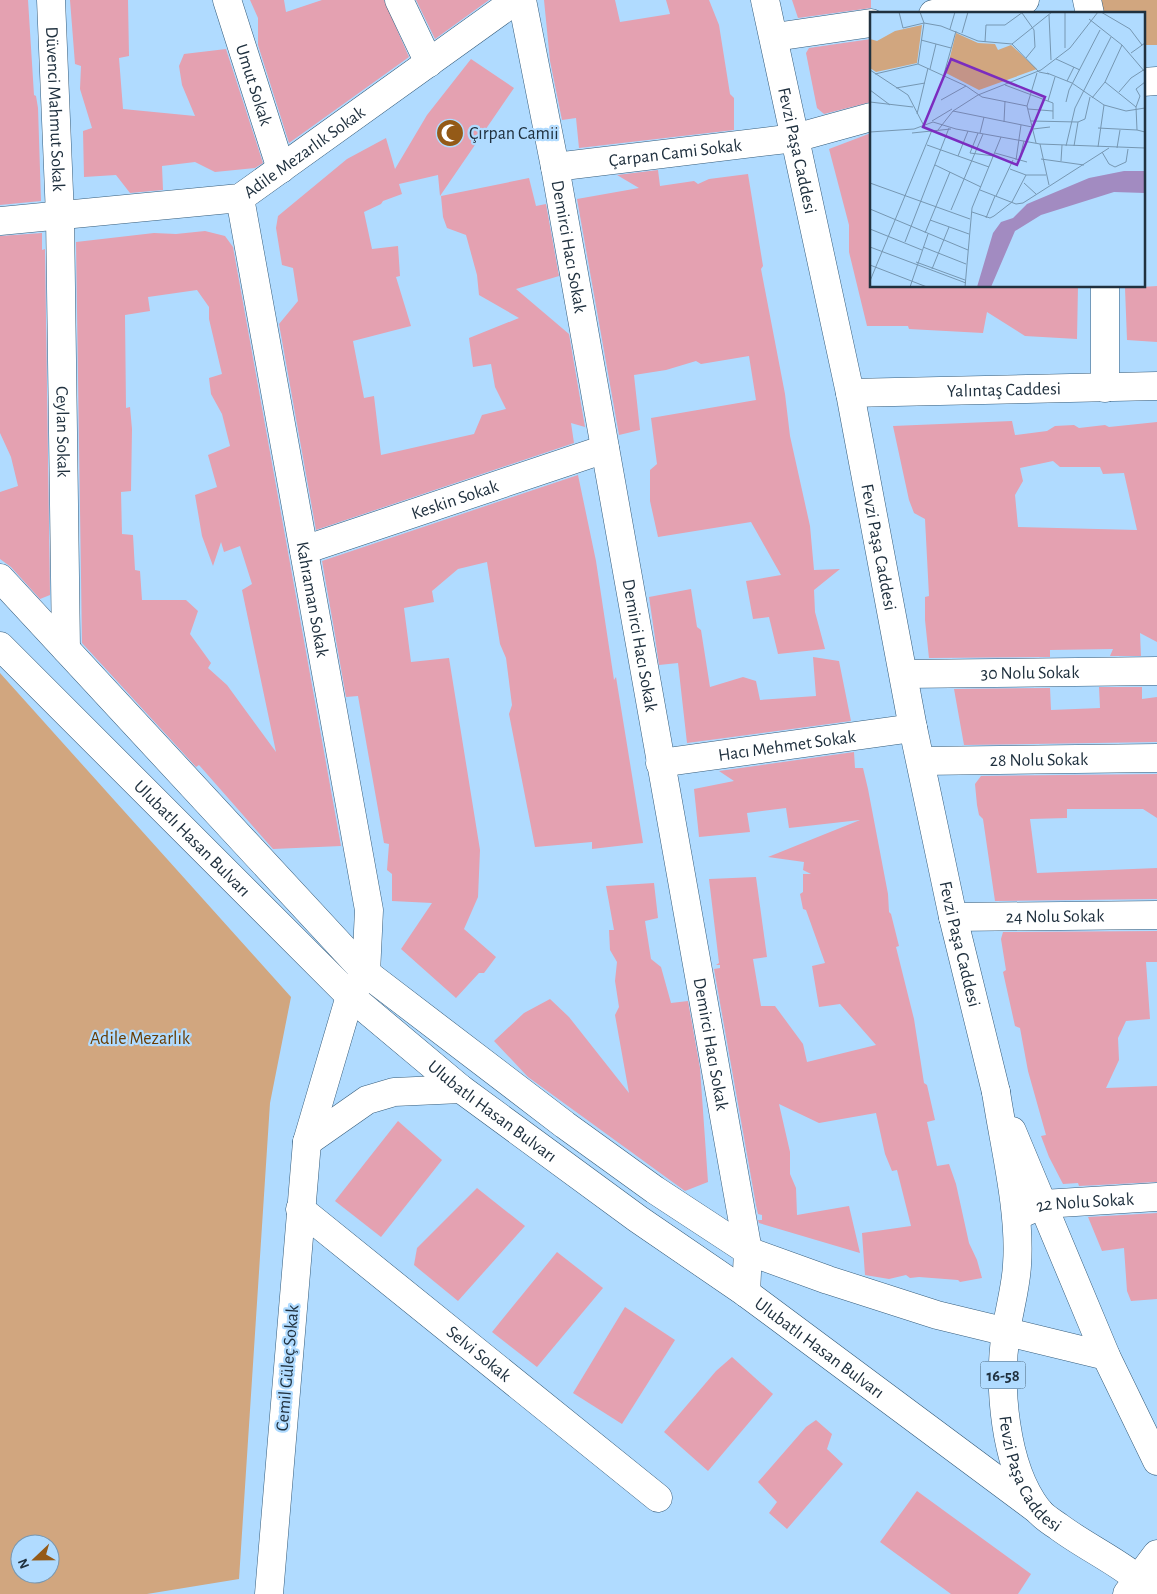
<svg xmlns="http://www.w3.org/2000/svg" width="1157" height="1594" viewBox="0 0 1157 1594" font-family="'Alegreya Sans',sans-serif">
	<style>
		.green { fill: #d1a67f; fill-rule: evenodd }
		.building { fill: #e4a1b1; fill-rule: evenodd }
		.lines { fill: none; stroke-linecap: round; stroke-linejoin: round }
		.street-casing { stroke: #355c7b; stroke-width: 29 }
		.secondary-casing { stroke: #355c7b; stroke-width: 29 }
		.primary-casing { stroke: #355c7b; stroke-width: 29 }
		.street { stroke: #fff; stroke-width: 28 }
		.secondary { stroke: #fff; stroke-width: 28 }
		.primary { stroke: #fff; stroke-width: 28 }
		.labels { text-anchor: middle; stroke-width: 4.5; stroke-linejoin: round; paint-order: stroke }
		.shield { fill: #b0dbff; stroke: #4b6479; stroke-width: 1 }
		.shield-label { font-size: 16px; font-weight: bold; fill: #20313f }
		.street-label { font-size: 18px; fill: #20313f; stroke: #b0dbff }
		.poi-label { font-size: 18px; fill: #20313f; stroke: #b0dbff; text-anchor: start }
		.park-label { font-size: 18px; fill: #683b01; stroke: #b0dbff }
		.inset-road { fill: none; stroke: #7697b2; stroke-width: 1 }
		.view { fill: #7b2cbf; fill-opacity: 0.15; stroke: #7b2cbf; stroke-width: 2.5 }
		.inset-edge { fill: none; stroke: #20313f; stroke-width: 2.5 }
	</style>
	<rect width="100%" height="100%" fill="#b0dbff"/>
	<!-- green -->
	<g class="green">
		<polygon points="1091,0 1157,0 1157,45 1143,45 1143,14 1097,14"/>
		<path d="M0,673L291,997L270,1103L239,1579L147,1594H0ZM20,1544H50V1574H20Z"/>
	</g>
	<!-- building -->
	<g class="building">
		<polygon points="0,0 28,0 34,95 36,96 38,108 41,201 0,205"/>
		<polygon points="70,0 128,0 129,56 119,58 123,109 195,116 182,85 179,66 184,54 226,49 263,163 255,168 215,172 195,162 162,166 163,190 130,193 116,175 84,177 83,131 92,128 80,89 81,66 75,64"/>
		<polygon points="250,0 284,0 286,12 322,0 384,0 409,57 289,143 258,45 258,18"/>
		<polygon points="416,0 489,0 435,39"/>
		<polygon points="544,0 615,0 620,22 670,14 666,0 709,0 719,25 730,94 734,98 734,130 579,148 576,118 562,120 550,61"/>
		<polygon points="792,0 871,0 871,8 798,18"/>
		<polygon points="871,39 871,102 824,114 817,108 806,53 809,48"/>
		<polygon points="471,59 514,88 440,196 438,175 399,184 402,194 383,201 381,204 364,212 372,249 398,246 400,276 396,277 411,326 353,341 364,398 374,396 381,455 474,434 482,415 506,409 495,387 491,364 473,367 469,338 519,318 479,295 477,275 466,235 447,228 443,217 441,196 529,178 536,206 546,204 559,276 516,289 569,334 585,427 571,423 574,443 316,530 279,324 298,301 293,268 282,265 276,228 278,216 347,159 386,138 395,169 427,115"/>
		<polygon points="871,133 871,286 1078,286 1077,339 1025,336 987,312 983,333 909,329 908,326 867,326 849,252 849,225 829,149"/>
		<polygon points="658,170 660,186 694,181 698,184 709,179 748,174 763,266 761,269 785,394 790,436 810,526 814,570 840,569 814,590 815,612 825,649 778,654 769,617 753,619 746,581 781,575 751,522 658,537 650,501 650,470 657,464 651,418 756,400 749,356 701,364 696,361 666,370 634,375 640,430 619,435 577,199 639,188 617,175"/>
		<path d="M205,231L225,236L233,247L341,846L273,849L199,765L196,767L82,643L76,242L154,233L176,234ZM197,290L209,307V319L222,374L209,378L211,394L222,414L230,446L208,455L217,487L195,495L202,536L213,566L221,542L224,552L240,546L252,584L242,590L276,752L227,685L208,668L211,663L190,634L198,611L186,600H142L140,571L135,570L133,535L122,534L121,492L131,491L132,429L130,407L126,408L125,315L150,311L148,297Z"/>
		<polygon points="42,233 42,250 45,249 50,595 40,599 11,567 0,559 0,492 18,486 11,457 0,433 0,236"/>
		<polygon points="1157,286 1157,342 1127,340 1125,288"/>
		<path d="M1012,421L1015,435L1047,431L1055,426L1074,425L1079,428L1105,425L1109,427L1157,422V642L1140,633L1141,656H1110L1113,649L1050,650V657L929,658L925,620V597L929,596L925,519L914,513L909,500L893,426ZM1053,461L1060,467H1100L1103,474L1124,473L1137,530L1018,527L1015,495L1023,481L1020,468Z"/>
		<polygon points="578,475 596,561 614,680 616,677 643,843 592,849 592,842 535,847 509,714 512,705 506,658 500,644 487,562 458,569 432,591 434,602 404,608 411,662 449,658 480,850 478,897 464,929 496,957 484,973 479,973 456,998 401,949 432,903 392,901 392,874 387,870 389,844 384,843 358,696 346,697 322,561"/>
		<polygon points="691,589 697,627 701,630 710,687 743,677 756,681 760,700 816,696 813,657 839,661 851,721 687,743 678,663 659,665 649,597"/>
		<polygon points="1099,687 1142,687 1142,699 1157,697 1157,742 964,745 954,689 1050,688 1051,710 1100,708"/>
		<polygon points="854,752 855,768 863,768 868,789 888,894 889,912 891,914 899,946 896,947 914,1019 924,1083 927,1085 935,1120 927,1122 937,1166 949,1164 956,1184 969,1243 977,1260 982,1278 960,1282 958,1280 919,1277 910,1278 906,1275 889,1279 865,1275 862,1233 911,1226 897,1170 892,1171 885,1154 876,1113 819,1123 779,1104 790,1152 790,1174 796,1188 797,1215 849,1206 860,1253 759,1223 758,1220 762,1220 762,1215 758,1214 756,1205 714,969 720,968 720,965 716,965 719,963 709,879 756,877 767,957 753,959 761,1006 775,1006 803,1044 807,1062 876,1045 840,1004 819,1007 812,966 825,963 806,910 803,909 800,894 803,892 803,874 811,874 803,870 804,862 768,857 860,820 789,828 786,808 747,813 750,832 699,837 694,789 734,781 719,771"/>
		<polygon points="1157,774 1157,818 1143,809 1067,809 1067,818 1030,819 1037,873 1157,868 1157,899 995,901 983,819 979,815 977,805 975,784 981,776"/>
		<polygon points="654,883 658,918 645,921 651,959 661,967 671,1003 688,1001 700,1068 708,1182 685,1191 528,1077 494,1041 524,1013 550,999 569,1017 629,1093 615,1015 619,1007 615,981 617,962 610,950 609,930 614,930 606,886"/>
		<polygon points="1157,931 1157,962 1146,962 1150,1019 1126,1021 1118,1038 1119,1060 1106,1088 1157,1086 1157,1182 1079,1186 1078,1183 1063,1184 1049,1157 1041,1136 1046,1135 1028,1071 1020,1028 1015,1026 1003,972 1006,970 1001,939 1003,932"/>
		<polygon points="398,1121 442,1160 381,1237 335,1201"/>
		<polygon points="477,1188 525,1226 458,1301 414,1265 417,1248"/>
		<polygon points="1157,1213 1157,1299 1131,1301 1127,1291 1124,1248 1102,1251 1088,1217"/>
		<polygon points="557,1252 603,1288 537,1367 492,1332"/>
		<polygon points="625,1307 675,1340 622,1424 573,1393"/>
		<polygon points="732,1357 773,1394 708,1471 664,1432 716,1371"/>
		<polygon points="816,1420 832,1434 827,1449 843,1464 787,1529 769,1513 777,1502 758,1482 806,1427"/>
		<polygon points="917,1491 1031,1574 1018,1594 951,1594 880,1542"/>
	</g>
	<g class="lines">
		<!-- street casing -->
		<g class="street-casing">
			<g id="street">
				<path id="s1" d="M51,0L60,216L66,649"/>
				<path id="s2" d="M227,0L281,169"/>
				<polyline points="399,0 429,63"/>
				<path id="s3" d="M522,0L555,167L748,1251L746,1293"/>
				<polyline points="1087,0 1090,14"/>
				<polyline points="933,14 1025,0"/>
				<polyline points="775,37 871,23"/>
				<polyline points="1143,82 1157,81"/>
				<path id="s4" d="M555,167L795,138L871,117"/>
				<path id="s5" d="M240,198L369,910L366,973L350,996L307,1142L269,1594"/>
				<path id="s6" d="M0,221L240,198L516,0"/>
				<polyline points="1105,286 1105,388"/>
				<path id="s7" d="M304,550L605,449"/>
				<path id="s8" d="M904,674L1157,671"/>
				<path id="s9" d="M921,761L1157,758"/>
				<path id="s10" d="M660,763L913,728"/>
				<path id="s11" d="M953,917L1157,915"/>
				<polyline points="307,1142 367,1100 394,1092 461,1089"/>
				<path id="s12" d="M300,1209L658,1498"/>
				<path id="s13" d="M1021,1214L1043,1204L1157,1197"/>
				<polyline points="1127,1594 1139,1578"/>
			</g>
		</g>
		<!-- secondary casing -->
		<g class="secondary-casing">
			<g id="secondary">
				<path id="s14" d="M765,0L850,393L913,728L953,917L996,1092"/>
				<path id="s15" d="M850,393L1157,386"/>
			</g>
		</g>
		<!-- primary casing -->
		<g class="primary-casing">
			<g id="primary">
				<polyline points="0,578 366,973 565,1125 655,1190 748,1251 828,1280 937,1315 1106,1356"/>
				<path id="s16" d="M0,646L350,996L461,1089L638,1219L746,1293L1039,1511"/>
				<path id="s17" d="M996,1092C1004,1145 1021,1212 1017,1265C1016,1287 1009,1310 1006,1332C998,1385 1004,1466 1038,1510C1043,1517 1052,1522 1059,1527C1090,1550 1127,1565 1154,1594"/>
				<polyline points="1012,1131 1106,1356 1157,1461"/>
				<polyline points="1139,1578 1157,1554"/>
			</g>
		</g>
		<!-- street -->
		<use href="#street" class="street"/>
		<!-- secondary -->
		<use href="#secondary" class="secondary"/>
		<!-- primary -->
		<use href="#primary" class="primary"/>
	</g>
	<!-- icons -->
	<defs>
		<g id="mosque-disc" transform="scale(1.4375)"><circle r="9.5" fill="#945a17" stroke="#b0dbff"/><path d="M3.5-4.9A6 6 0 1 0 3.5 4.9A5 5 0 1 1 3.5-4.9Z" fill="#fff"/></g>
	</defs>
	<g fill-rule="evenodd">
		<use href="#mosque-disc" x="450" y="133"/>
	</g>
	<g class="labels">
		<!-- shield labels -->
		<rect class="shield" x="980.5" y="1361.5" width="45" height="27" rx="4"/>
		<g class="shield-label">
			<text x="1003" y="1381">16-58</text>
		</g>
		<!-- street labels -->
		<g class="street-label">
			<text dy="6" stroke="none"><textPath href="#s2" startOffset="89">Umut Sokak</textPath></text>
			<text dy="6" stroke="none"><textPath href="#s1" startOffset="109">Düvenci Mahmut Sokak</textPath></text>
			<text dy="6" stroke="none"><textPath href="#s14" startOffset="154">Fevzi Paşa Caddesi</textPath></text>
			<text dy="6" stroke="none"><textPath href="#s6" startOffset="320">Adile Mezarlık Sokak</textPath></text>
			<text dy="6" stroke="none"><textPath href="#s4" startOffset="121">Çarpan Cami Sokak</textPath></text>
			<text dy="6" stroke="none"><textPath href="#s3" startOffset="251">Demirci Hacı Sokak</textPath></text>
			<text dy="6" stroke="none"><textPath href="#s15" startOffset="154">Yalıntaş Caddesi</textPath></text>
			<text dy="6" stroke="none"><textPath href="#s1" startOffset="432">Ceylan Sokak</textPath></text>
			<text dy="6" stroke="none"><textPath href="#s7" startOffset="159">Keskin Sokak</textPath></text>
			<text dy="6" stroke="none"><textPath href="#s14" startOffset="559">Fevzi Paşa Caddesi</textPath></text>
			<text dy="6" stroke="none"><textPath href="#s5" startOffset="408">Kahraman Sokak</textPath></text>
			<text dy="6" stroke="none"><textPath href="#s3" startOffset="656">Demirci Hacı Sokak</textPath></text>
			<text dy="6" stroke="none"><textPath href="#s8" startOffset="126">30 Nolu Sokak</textPath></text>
			<text dy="6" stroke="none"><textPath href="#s10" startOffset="128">Hacı Mehmet Sokak</textPath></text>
			<text dy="6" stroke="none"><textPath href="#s9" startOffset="118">28 Nolu Sokak</textPath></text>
			<text dy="6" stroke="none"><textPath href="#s16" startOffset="272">Ulubatlı Hasan Bulvarı</textPath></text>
			<text dy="6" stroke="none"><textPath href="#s11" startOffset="102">24 Nolu Sokak</textPath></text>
			<text dy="6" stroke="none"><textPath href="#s14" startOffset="964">Fevzi Paşa Caddesi</textPath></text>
			<text dy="6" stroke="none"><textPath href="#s3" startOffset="1061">Demirci Hacı Sokak</textPath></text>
			<text dy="6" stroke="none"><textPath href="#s16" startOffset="678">Ulubatlı Hasan Bulvarı</textPath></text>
			<text dy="6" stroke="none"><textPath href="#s13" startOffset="66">22 Nolu Sokak</textPath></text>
			<text dy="6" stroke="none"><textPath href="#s16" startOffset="1082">Ulubatlı Hasan Bulvarı</textPath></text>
			<text dy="6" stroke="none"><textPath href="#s12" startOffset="230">Selvi Sokak</textPath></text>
			<text transform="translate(287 1368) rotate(-85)" y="6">Cemil Güleç Sokak</text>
			<text dy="6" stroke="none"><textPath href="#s17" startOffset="391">Fevzi Paşa Caddesi</textPath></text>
		</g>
		<!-- poi labels -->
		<g class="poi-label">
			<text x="469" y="139">Çırpan Camii</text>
		</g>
		<!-- park labels -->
		<g class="park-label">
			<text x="140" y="1044">Adile Mezarlık</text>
		</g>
	</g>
	<!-- overview -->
	<g transform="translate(870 12)">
		<rect width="275" height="275" fill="#b0dbff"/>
		<path d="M52,13L47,51L6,60L0,56V27L7,29L25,19ZM86,21L108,31L125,32L128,38L141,33L167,57L109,78L76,61Z" fill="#d1a67f"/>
		<path d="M254,159H275V181L244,180L171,203L145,219L121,275H107L123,221L131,210L143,206L157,192L219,166Z" fill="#a28bc1"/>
		<path class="inset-road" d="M29,0L33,16L54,11L71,14L108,29L142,32L169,60L179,62M195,0V36M231,0L260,17L272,33M152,1L164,18L165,35L156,46M179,3L181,48M219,7L252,33L275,60M80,17L85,0M92,21L98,0M51,28L81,36M115,30L116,13H135L153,0M142,32L182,0M261,41L275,31M186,47L210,58M48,52L54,11L50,0M60,57L66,32M0,58L38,83L54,114M177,61L202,71L234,93L256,99L275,96M5,62L48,52L96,74L112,85L157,94M74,62L86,19M197,69L204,55M235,70L252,33M135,73L183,91V107M26,76L55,71M0,78L20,93M249,80L261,66L275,57M222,86L235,70L266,95L267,118L275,120M71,88L96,74M178,89L185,65M0,90L43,95M196,90L199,78L230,18M266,95L270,84L266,77L275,70M158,97L183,99M83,99L162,115M47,102L58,56M62,109L82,97M161,109L208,110M134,110L135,89M228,116L267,118M163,117L180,115M68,118L83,99L108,83L171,58L200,36L228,0M0,120L44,117L63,110L86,117L170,132L275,136M42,121L81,117M108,121L100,141L124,144M110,121L114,105M166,131L157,94L167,61M170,132L179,173M57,133L119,155M196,134L205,96L241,25M204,134L208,110L215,107L220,85M228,135L234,93M247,136L250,118M232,140L239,152L245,155L256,150L258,137M125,141L157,150M88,144L98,119M171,147L214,153M146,148L151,113M149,149L154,129M191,149L192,133M65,153L111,175M140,157L156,163H176M0,171L100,207M154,171L166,182M110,178L146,192L153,191L239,136M126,184L143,148M0,197L98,238M81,198L113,122M102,200L120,206L124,204L142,190L156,163M116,206L125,184M60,208L99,222M0,217L52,238M55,221L80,160M35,230L79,116M0,235L96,271M53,235L96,252M46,250L95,268M0,253L57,275M62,257L79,215M0,269L62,118M40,275L58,222M95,275L102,196L131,125"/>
		<path class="view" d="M81,47L175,85L147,153L53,115Z"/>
		<rect width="275" height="275" class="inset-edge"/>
	</g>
	<!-- north arrow -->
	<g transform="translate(35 1559) rotate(248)"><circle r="24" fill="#b0dbff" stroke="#7697b2"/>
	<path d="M0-4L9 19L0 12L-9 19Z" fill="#945a17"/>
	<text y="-8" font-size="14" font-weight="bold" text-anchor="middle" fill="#20313f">N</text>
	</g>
</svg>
